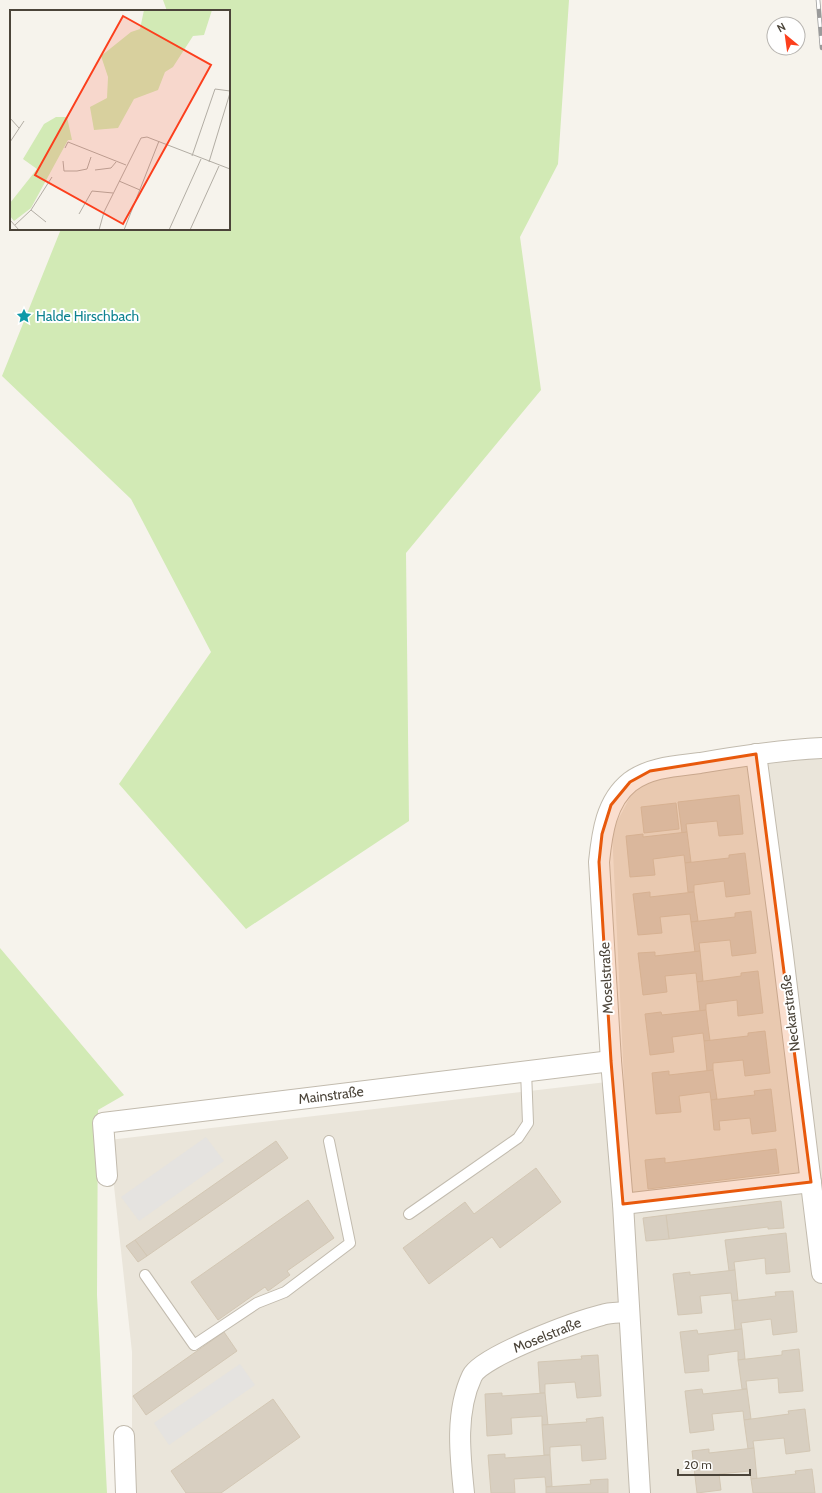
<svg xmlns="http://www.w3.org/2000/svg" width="822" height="1493" viewBox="0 0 822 1493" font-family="Cabin,sans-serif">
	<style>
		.residential { fill: #eae5da }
		.green { fill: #d2eab5 }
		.parking { fill: #e5e3e0 }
		.building { fill: #d8cfc1; stroke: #d3c7b4 }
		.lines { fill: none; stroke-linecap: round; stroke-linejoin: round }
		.service-casing { stroke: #c2bbae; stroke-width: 12 }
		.minor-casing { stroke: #c2bbae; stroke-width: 22 }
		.service { stroke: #fff; stroke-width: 10 }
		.minor { stroke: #fff; stroke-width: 20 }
		.rail-casing { stroke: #9a9a9a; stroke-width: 4.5 }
		.rail { stroke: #fff; stroke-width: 3; stroke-dasharray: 9; stroke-linecap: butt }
		.marked { fill: #e8590c; fill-opacity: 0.2; stroke: #e8590c; stroke-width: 3; stroke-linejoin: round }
		.labels { text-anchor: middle; stroke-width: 4; stroke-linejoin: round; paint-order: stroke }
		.culture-label { font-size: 14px; fill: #0d838f; stroke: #fff; text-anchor: start }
		.street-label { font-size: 14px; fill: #4b4439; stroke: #fff }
		.inset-road { fill: none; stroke: #b2ada4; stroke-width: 1 }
		.view { fill: #fc3f1d; fill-opacity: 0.15; stroke: #fc3f1d; stroke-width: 2 }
		.inset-edge { fill: none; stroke: #4b4439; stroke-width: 2 }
	</style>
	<rect width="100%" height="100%" fill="#f6f3ec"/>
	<!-- residential -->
	<polygon class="residential" points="822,744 822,1493 132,1493 132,1352 109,1140 624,1080 612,831 637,784"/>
	<!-- green -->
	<g class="green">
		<polygon points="163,0 569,0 558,164 520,237 541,390 406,553 409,821 246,929 119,784 211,652 131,499 2,376 61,229 229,229 229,11 167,11"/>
		<polygon points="0,948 124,1095 98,1110 97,1295 107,1493 0,1493"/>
	</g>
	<!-- parking -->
	<g class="parking">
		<polygon points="206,1137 224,1161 139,1221 121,1197"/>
		<polygon points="240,1364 255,1385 169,1445 154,1423"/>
	</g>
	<!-- building -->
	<g class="building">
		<polygon points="739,795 743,834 719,836 717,821 686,824 687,832 682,833 678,802"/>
		<polygon points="676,803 679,829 644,833 641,807"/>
		<polygon points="687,832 691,862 685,863 684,855 653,859 655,875 630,877 626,836 643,834 643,837"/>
		<polygon points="745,853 750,894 726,897 724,881 694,885 694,892 688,892 685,863 729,858 729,855"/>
		<polygon points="650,892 650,897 694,892 698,921 691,922 690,914 660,917 662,933 638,935 633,894"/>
		<polygon points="751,911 756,953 732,956 730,940 699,943 700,951 695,952 691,922 735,917 735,913"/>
		<polygon points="700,951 703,981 697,982 696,973 665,976 667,992 643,995 638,953 655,952 655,956"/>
		<polygon points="758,971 763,1013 738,1016 737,1000 706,1004 706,1010 700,1011 697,982 741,976 741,973"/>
		<polygon points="706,1010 710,1041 704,1041 703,1033 672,1037 674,1052 650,1055 645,1014 661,1012 662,1015"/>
		<polygon points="765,1031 770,1073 745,1076 743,1060 713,1063 713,1070 707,1071 704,1041 748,1036 748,1033"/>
		<polygon points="713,1070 717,1099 711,1100 710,1092 679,1096 681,1112 656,1114 652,1073 669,1071 669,1075"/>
		<polygon points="771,1089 776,1131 752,1134 750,1118 719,1121 720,1130 714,1130 711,1100 755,1095 754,1091"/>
		<polygon points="276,1141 288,1158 147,1256 135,1240"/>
		<polygon points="776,1149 779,1173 648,1189 645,1160 665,1158 665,1163"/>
		<polygon points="536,1168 561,1202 500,1248 492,1237 429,1284 403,1248 465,1202 474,1214"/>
		<polygon points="308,1200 334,1238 287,1271 290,1275 268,1291 265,1287 218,1320 191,1282"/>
		<polygon points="781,1201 784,1228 768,1229 768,1227 669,1239 666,1215"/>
		<polygon points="666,1215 669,1239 646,1241 643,1218"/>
		<polygon points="786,1233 790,1272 766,1274 765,1258 734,1262 735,1270 729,1271 725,1240"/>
		<polygon points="135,1240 147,1256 138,1262 126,1246"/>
		<polygon points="735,1270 738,1300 732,1301 731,1293 700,1296 702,1313 678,1315 673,1274 690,1272 690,1275"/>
		<polygon points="793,1291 797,1332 773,1335 771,1319 741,1323 742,1329 735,1330 732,1301 776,1296 775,1292"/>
		<polygon points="742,1329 745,1359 738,1360 738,1351 708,1355 709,1371 685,1373 680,1332 697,1330 698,1334"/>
		<polygon points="224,1332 237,1351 146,1415 133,1396"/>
		<polygon points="799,1349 803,1391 779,1393 778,1378 746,1381 747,1389 742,1389 738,1360 782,1355 782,1351"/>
		<polygon points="598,1355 601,1396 577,1398 575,1382 545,1384 545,1393 540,1393 538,1362 582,1359 581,1356"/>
		<polygon points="702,1389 703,1394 747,1389 751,1419 744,1420 743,1411 712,1414 714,1430 690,1433 685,1391"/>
		<polygon points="502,1393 502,1396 545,1393 548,1425 542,1425 542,1416 511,1418 512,1434 487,1436 485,1394"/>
		<polygon points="273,1399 300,1437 221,1493 186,1493 171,1471"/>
		<polygon points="805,1409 810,1451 786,1454 784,1438 753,1441 754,1448 748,1449 744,1420 789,1414 788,1411"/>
		<polygon points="603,1417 606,1459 582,1461 581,1445 550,1447 550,1455 544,1455 542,1425 587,1422 586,1419"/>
		<polygon points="754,1448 757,1479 751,1479 750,1471 719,1474 721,1490 697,1493 692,1451 709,1449 709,1453"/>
		<polygon points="505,1454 505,1458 550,1455 552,1486 546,1487 545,1477 514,1479 515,1493 491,1493 488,1455"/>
		<polygon points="812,1469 815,1493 753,1493 751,1479 796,1474 795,1471"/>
		<polygon points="608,1479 608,1493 546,1493 546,1487 591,1484 590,1480"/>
	</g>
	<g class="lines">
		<!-- service casing -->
		<g class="service-casing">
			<g id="service">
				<polyline points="409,1214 518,1138 528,1123 526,1071"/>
				<polyline points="145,1275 194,1345 257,1303 285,1292 350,1243 329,1141"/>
			</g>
		</g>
		<!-- minor casing -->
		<g class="minor-casing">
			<g id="minor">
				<polyline points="756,754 782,947 822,1273"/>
				<polyline points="107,1176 103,1123 611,1061"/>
				<polyline points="623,1204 811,1182"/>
				<polyline points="124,1436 126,1493"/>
				<path d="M464,1493C460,1455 455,1412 472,1376C481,1356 578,1321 602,1315C610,1312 620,1313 629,1312"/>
				<path d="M640,1493L623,1204L611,1061L599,862C602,833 606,801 630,782C650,767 677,766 700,763C741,756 781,750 822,748"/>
			</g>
		</g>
		<!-- service -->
		<use href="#service" class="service"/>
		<!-- minor -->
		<use href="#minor" class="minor"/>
		<!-- rail casing -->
		<g class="rail-casing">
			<polyline id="rail" points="818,0 822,48"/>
		</g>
		<!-- rail -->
		<use href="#rail" class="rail"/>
	</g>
	<!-- marked area -->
	<path class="marked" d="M756,754L811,1182L623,1204L611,1061L599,862L602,834L611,805L630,782L650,771Z"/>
	<!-- icons -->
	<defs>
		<g id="sight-bare" transform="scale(1.2)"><path d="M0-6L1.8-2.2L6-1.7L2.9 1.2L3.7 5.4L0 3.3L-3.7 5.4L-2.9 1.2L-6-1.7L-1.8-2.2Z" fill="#0f9aa8" stroke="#fff" stroke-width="2.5" paint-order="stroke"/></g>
	</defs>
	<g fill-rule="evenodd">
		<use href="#sight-bare" x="24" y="316"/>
	</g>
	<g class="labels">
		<!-- culture labels -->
		<g class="culture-label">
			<text x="36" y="321">Halde Hirschbach</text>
		</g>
		<!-- street labels -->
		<g class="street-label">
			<text transform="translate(606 978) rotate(-93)" y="5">Moselstraße</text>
			<text transform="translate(790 1013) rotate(-97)" y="5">Neckarstraße</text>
			<text transform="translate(331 1095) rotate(-7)" y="5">Mainstraße</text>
			<text transform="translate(547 1335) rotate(-22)" y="5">Moselstraße</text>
		</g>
	</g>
	<!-- overview -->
	<g transform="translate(10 10)">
		<rect width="220" height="220" fill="#f6f3ec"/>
		<path d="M134,0H202L194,25L183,26L163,57L155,62L148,80L124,89L108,118L84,120L80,97L97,88L98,67L91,46L121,22L130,19ZM46,107H57L62,130H58L21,198L4,211L0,206V193L27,159L13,149L34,114Z" fill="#d2eab5"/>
		<path class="inset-road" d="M0,108L9,118M0,132L14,111M55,138L58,132L116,155M182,146L205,79L220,81M53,151L54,161H67L77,159L81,147M199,152L220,83M85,160L101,158L106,152M109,171L130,180M21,200L36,212M69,204L82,181L103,183M0,210L9,220M5,215L21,200L42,167M89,220L94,202L131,128L137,127L220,159M114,220L149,131M159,220L191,149M180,220L209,156"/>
		<path class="view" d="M113,6L201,55L113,214L25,165Z"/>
		<rect width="220" height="220" class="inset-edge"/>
	</g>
	<!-- north arrow -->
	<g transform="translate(786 36) rotate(331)"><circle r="19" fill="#ffffff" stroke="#b7b4b0"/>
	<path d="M0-3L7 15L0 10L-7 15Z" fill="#fc3f1d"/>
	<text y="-6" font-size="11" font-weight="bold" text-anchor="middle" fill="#4b4439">N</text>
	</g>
	<!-- scale -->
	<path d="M678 1469v6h72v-6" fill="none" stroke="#4b4439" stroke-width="2"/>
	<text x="684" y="1469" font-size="12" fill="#4b4439" stroke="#ffffff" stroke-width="3" paint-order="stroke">20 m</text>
</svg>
